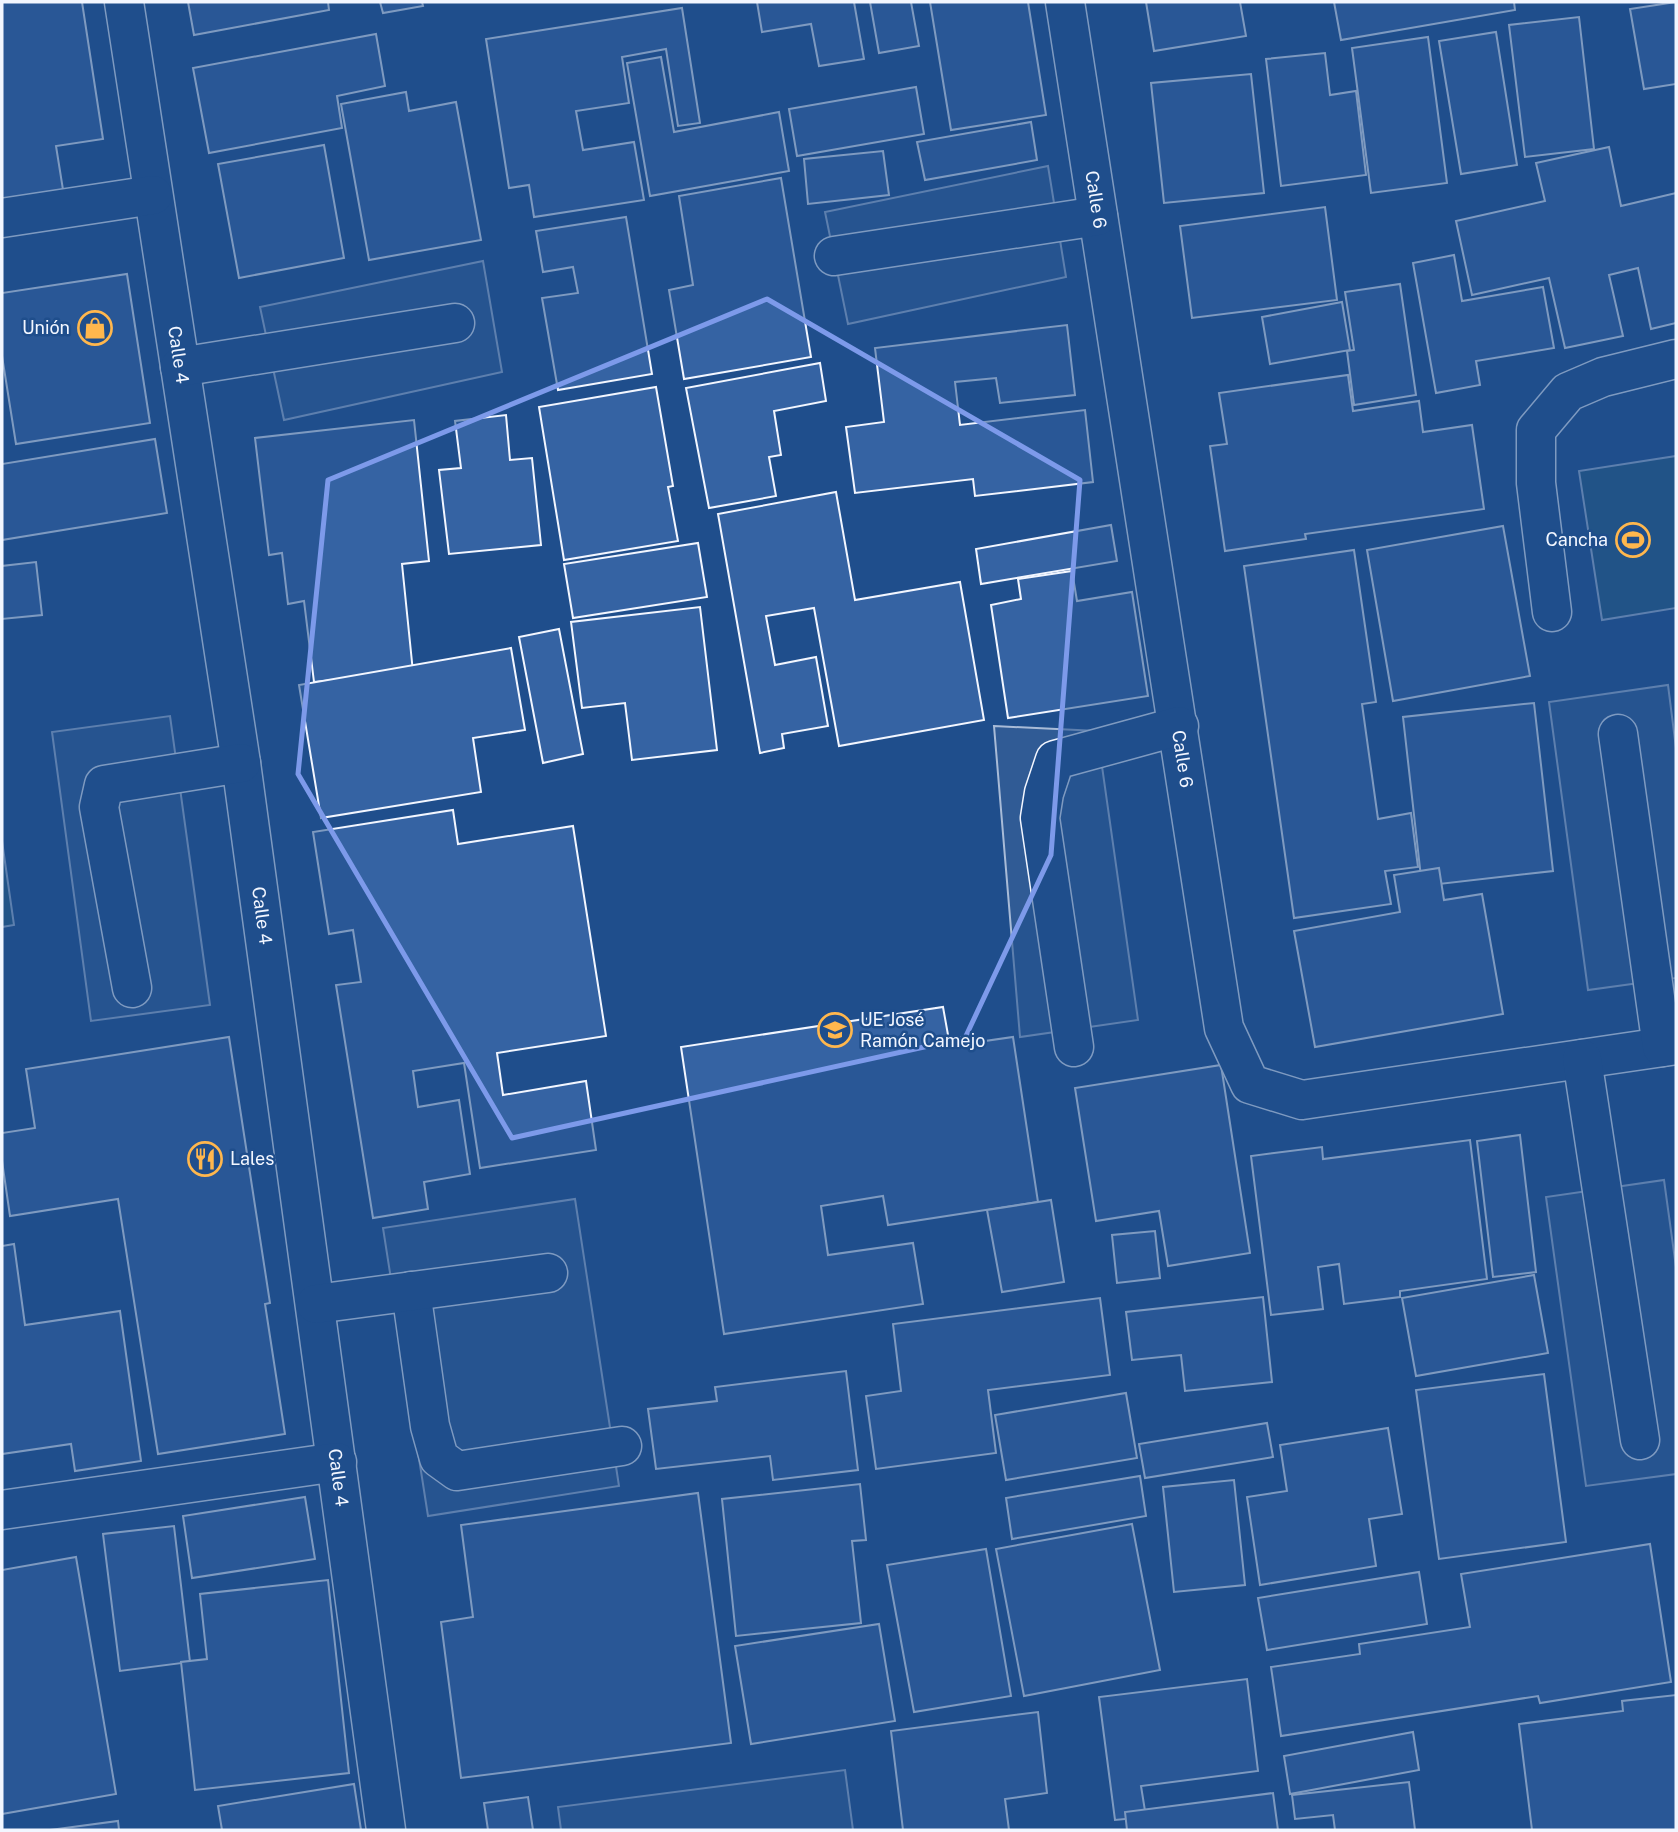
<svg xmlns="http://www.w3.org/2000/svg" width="1678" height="1832" viewBox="0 0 1678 1832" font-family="'Public Sans',sans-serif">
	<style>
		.green { fill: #245a82; stroke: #a8bbd7; stroke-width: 2 }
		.parking { fill: #305b95; stroke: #a8bbd7; stroke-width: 2 }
		.building { fill: #3563a3; stroke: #f2f6ff; stroke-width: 2 }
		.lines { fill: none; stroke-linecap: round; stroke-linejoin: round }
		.minor-casing { stroke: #f2f6ff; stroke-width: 41 }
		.minor { stroke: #1f4e8c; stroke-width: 38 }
		.marked { fill: none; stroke: #7d9aea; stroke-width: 5; stroke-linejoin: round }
		.labels { text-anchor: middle; stroke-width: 5; stroke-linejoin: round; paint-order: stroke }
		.street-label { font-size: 18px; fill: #f2f6ff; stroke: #1f4e8c }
		.poi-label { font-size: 18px; fill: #f2f6ff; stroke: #1f4e8c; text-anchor: end }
	</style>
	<rect width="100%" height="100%" fill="#1f4e8c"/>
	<!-- green -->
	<g class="green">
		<polygon points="1676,456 1676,608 1602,620 1579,471"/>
		<polygon points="2,841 14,925 2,927"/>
	</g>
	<!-- parking -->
	<g class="parking">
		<polygon points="1048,166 1066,277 848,324 825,212"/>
		<polygon points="483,261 502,372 284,420 260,307"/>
		<polygon points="1668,685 1676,748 1676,978 1588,990 1549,702"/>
		<polygon points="170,716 210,1005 91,1021 52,732"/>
		<polygon points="994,726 1097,731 1138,1020 1020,1037"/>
		<polygon points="1664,1180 1676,1267 1676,1474 1586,1486 1546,1197"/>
		<polygon points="575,1199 619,1486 428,1516 383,1228"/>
		<polygon points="845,1770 853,1830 561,1830 558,1807"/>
	</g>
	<!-- building -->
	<g class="building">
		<polygon points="2,2 82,2 103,139 56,146 64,196 2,205"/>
		<polygon points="188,2 328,2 329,10 194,35"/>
		<polygon points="380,2 422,2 423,6 383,13"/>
		<polygon points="757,2 854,2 864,59 819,66 811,24 762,32"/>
		<polygon points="870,2 911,2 919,46 879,53"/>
		<polygon points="930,2 1028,2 1046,115 951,130"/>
		<polygon points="1146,2 1240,2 1246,36 1154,51"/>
		<polygon points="1334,2 1514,2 1515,10 1341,40"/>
		<polygon points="1676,2 1676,84 1644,89 1630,9"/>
		<polygon points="682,8 700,123 678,126 666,49 622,57 629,103 576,111 583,150 634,142 644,200 534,217 529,185 509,188 486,39"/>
		<polygon points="1579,17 1594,149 1525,157 1509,25"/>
		<polygon points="1496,32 1517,165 1461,174 1439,41"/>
		<polygon points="376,34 385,86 337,96 342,128 209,153 193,68"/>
		<polygon points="1428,37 1447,183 1371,193 1352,48"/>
		<polygon points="1325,53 1330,95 1356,91 1366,175 1281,186 1266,59"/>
		<polygon points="661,57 674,132 779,112 789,171 650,196 627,63"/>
		<polygon points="1251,74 1264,193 1164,203 1151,83"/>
		<polygon points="916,87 924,134 797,156 789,109"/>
		<polygon points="406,92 409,111 456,102 481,240 369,260 341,104"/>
		<polygon points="1031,122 1037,160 925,180 917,142"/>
		<polygon points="324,145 344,258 239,278 218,164"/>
		<polygon points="1609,147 1621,206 1676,193 1676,323 1651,329 1638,268 1609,275 1623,336 1565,348 1549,278 1472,295 1456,221 1545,201 1536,163"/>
		<polygon points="883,151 889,195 808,204 804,159"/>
		<polygon points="781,178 811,357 684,379 669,290 693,285 679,196"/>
		<polygon points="1325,207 1337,300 1192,318 1180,226"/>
		<polygon points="626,217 652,374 558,390 542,298 578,293 573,267 543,272 536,231"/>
		<polygon points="1454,255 1462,301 1543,287 1554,348 1476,361 1480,385 1436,393 1413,263"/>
		<polygon points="127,274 150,423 16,444 2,356 2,293"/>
		<polygon points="1400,284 1416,395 1354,405 1347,351 1354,350 1345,292"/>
		<polygon points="1342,302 1350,350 1270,364 1262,317"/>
		<polygon points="1067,325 1075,395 1000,403 996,378 955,382 960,425 1085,410 1093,482 975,496 973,479 855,493 846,427 884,422 875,348"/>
		<polygon points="820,363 826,401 774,411 781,455 769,457 776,496 709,508 686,388"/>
		<polygon points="1348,375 1353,411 1419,401 1423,432 1472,425 1484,509 1305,534 1306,539 1225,551 1210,446 1227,444 1219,393"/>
		<polygon points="656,387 673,486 668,487 678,541 564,560 539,407"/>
		<polygon points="506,415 510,460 532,458 541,545 449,554 439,470 461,468 455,421"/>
		<polygon points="414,420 429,561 402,564 413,672 314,682 304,601 288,604 282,553 269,555 255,438"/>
		<polygon points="155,439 167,513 2,540 2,464"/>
		<polygon points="836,492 855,600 960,582 984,720 839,746 814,608 766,616 775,665 816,657 828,726 782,734 784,748 760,753 718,514"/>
		<polygon points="1111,525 1117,561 981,584 976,549"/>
		<polygon points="1503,526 1530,676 1393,701 1367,550"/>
		<polygon points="698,543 707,597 573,618 564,564"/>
		<polygon points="1354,550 1376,702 1362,704 1378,819 1411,813 1418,867 1385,871 1391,904 1294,918 1244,566"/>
		<polygon points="36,562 42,615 2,619 2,566"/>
		<polygon points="1072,571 1077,601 1132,592 1148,696 1008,718 991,605 1021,599 1018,579"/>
		<polygon points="700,607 717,750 632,760 625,703 582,708 571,622"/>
		<polygon points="559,629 583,754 543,763 519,637"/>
		<polygon points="511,648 525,730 473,738 481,792 321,818 299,685"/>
		<polygon points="1534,703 1553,871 1422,886 1403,717"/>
		<polygon points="453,810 458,844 573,826 606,1036 497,1053 503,1095 586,1081 596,1150 480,1168 464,1063 413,1071 418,1107 459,1100 470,1174 424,1182 428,1209 373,1218 336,985 361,982 353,930 329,934 313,832"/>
		<polygon points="1439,868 1444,900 1482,894 1503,1014 1315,1047 1294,931 1400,912 1394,875"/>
		<polygon points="943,1007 950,1046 1013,1037 1038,1202 888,1225 883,1196 821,1206 828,1255 913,1243 923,1304 724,1334 681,1047"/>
		<polygon points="229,1037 270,1303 265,1304 285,1434 158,1454 118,1199 10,1216 2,1161 2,1133 35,1128 26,1069"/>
		<polygon points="1221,1065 1250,1253 1168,1266 1159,1211 1096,1221 1075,1088"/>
		<polygon points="1520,1135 1536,1272 1493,1277 1477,1141"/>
		<polygon points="1470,1140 1487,1279 1400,1291 1400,1297 1344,1304 1339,1264 1318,1267 1323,1309 1271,1315 1251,1156 1322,1147 1323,1159"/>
		<polygon points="1051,1200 1064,1282 1002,1292 987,1210"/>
		<polygon points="1155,1231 1160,1278 1117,1283 1112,1235"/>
		<polygon points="14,1244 25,1325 120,1311 141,1461 75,1471 71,1444 2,1454 2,1246"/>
		<polygon points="1534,1275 1548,1353 1416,1376 1402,1298"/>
		<polygon points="1263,1297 1272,1382 1185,1391 1181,1355 1132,1360 1126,1312"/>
		<polygon points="1100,1298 1110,1375 988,1390 996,1453 876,1469 866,1396 901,1391 893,1324"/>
		<polygon points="846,1371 858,1470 773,1480 770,1456 656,1469 648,1409 717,1401 715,1387"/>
		<polygon points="1544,1374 1566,1542 1439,1559 1416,1390"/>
		<polygon points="1126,1393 1137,1458 1006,1480 995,1415"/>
		<polygon points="1267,1423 1273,1457 1145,1478 1139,1444"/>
		<polygon points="1388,1428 1402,1514 1369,1519 1376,1566 1260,1585 1247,1497 1287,1491 1280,1445"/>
		<polygon points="1140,1476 1146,1516 1012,1539 1006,1498"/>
		<polygon points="1234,1480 1245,1585 1174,1592 1163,1487"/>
		<polygon points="860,1484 866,1540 852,1541 861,1623 736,1636 722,1499"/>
		<polygon points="698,1493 731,1743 461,1778 441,1622 473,1617 461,1525"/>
		<polygon points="305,1497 315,1559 192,1578 183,1516"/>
		<polygon points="1132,1524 1160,1670 1024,1696 996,1549"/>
		<polygon points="174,1526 190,1662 120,1671 103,1534"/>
		<polygon points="1650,1544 1671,1682 1540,1703 1538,1696 1281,1736 1271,1667 1360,1654 1359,1644 1470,1627 1461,1574"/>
		<polygon points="986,1549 1011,1696 914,1712 887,1565"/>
		<polygon points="76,1557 116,1794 2,1814 2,1570"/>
		<polygon points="1419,1572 1427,1624 1267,1650 1258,1598"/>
		<polygon points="328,1580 349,1773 195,1790 181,1662 207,1659 200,1594"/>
		<polygon points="879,1624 895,1721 751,1744 735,1646"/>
		<polygon points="1247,1679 1258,1771 1141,1786 1146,1817 1115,1820 1099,1697"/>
		<polygon points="1676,1695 1676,1830 1532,1830 1519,1724 1623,1711 1622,1701"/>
		<polygon points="1038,1712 1047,1793 1005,1799 1009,1830 903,1830 891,1731"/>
		<polygon points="1413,1732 1419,1770 1290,1794 1284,1756"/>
		<polygon points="1409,1782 1415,1830 1335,1830 1333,1815 1295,1819 1292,1795"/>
		<polygon points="354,1784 361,1830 222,1830 218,1806"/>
		<polygon points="1273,1793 1278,1830 1127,1830 1125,1812"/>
		<polygon points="528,1797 533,1830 488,1830 484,1803"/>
		<polygon points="118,1821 119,1830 50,1830"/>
	</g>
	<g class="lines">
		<!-- minor casing -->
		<g class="minor-casing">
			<g id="minor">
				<path id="s1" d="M124,2L241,763L386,1830"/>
				<path id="s2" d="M1065,2L1224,1028L1250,1084L1302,1100L1676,1045"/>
				<polyline points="2,218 153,195"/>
				<polyline points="834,256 1098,216"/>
				<polyline points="180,367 455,323"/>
				<polyline points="1552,612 1536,483 1536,430 1568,392 1603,377 1676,359"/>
				<polyline points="1618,734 1662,1047"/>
				<polyline points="132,988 99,807 104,785 241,763"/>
				<polyline points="1074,1047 1040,818 1044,793 1055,760 1179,726"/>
				<polyline points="1582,1059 1640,1440"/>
				<polyline points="411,1291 430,1426 439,1458 457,1471 622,1446"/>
				<polyline points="316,1304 548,1273"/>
				<polyline points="2,1510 337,1462"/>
			</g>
		</g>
		<!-- minor -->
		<use href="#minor" class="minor"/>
	</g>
	<!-- marked area -->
	<path d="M0 0H1678V1832H0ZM767,299L1080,480L1051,855L965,1038L512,1138L298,774L328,480Z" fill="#1f4e8c" fill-opacity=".55" fill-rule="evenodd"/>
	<path class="marked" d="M767,299L1080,480L1051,855L965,1038L512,1138L298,774L328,480Z"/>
	<!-- icons -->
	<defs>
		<g id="shop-ring" transform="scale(1.75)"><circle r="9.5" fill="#1f4e8c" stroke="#ffb74d" stroke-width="1.5"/><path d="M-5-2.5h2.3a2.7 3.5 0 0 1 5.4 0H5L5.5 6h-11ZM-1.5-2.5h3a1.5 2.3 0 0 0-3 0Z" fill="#ffb74d"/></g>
		<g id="stadium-ring" transform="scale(1.75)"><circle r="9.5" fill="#1f4e8c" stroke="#ffb74d" stroke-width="1.5"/><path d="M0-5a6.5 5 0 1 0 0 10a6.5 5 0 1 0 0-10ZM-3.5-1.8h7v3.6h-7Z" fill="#ffb74d"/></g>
		<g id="school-ring" transform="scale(1.75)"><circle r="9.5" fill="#1f4e8c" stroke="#ffb74d" stroke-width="1.5"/><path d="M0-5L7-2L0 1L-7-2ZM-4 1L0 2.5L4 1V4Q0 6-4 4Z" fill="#ffb74d"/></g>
		<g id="restaurant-ring" transform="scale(1.75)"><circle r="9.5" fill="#1f4e8c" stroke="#ffb74d" stroke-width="1.5"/><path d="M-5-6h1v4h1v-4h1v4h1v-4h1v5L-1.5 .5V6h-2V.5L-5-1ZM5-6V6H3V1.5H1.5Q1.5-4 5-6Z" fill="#ffb74d"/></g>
	</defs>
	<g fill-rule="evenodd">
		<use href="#shop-ring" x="95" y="328"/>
		<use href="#stadium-ring" x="1633" y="540"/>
		<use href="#school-ring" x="835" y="1030"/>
		<use href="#restaurant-ring" x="205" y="1159"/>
	</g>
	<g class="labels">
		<!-- street labels -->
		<g class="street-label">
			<text dy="6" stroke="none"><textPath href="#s2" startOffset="200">Calle 6</textPath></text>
			<text dy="6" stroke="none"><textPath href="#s1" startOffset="357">Calle 4</textPath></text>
			<text dy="6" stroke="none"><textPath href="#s2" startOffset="766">Calle 6</textPath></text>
			<text dy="6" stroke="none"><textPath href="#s1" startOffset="924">Calle 4</textPath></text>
			<text dy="6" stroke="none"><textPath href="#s1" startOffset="1491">Calle 4</textPath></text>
		</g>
		<!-- poi labels -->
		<g class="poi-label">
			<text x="70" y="334">Unión</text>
			<text x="1608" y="546">Cancha</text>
			<text x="860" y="1026" text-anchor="start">UE José<tspan x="860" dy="21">Ramón Camejo</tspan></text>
			<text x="230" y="1165" text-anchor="start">Lales</text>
		</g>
	</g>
	<!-- border -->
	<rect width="1678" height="1832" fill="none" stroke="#f2f6ff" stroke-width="7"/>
</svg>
